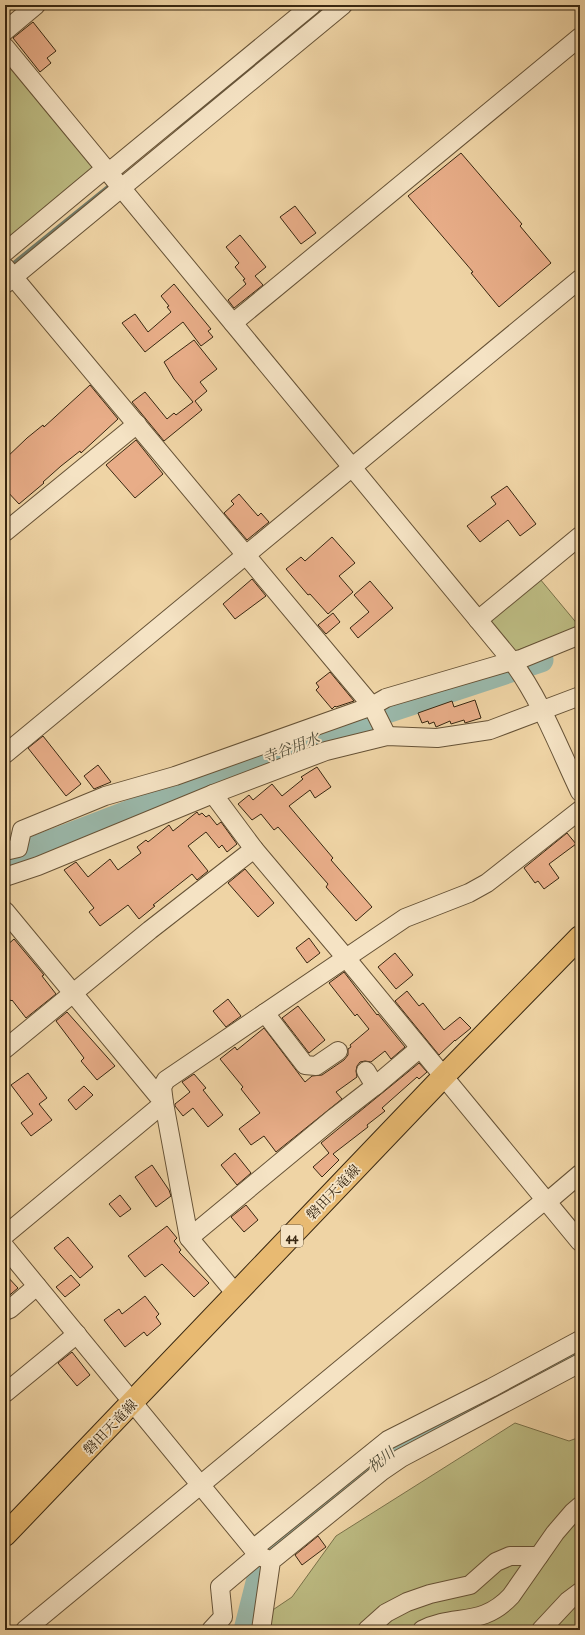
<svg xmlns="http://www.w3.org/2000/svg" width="585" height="1635" viewBox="0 0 585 1635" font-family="'IM FELL English','Noto Serif JP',serif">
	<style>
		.green { fill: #bdbc83; stroke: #7a724a }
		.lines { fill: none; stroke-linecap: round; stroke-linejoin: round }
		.stream { stroke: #737e6d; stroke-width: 4 }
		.river { stroke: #9ab8aa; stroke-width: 25 }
		.building { fill: #e8ad88; stroke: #382711 }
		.minor-casing { stroke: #665236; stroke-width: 20 }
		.major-casing { stroke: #382711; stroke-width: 24 }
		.minor { stroke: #f5e3c4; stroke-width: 18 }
		.major { stroke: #e8ba72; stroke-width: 22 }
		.labels { text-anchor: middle; stroke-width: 3.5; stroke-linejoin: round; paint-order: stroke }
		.shield { fill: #f5e3c4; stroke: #715f47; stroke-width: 1 }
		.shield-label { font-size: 13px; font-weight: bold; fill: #382711 }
		.street-label { font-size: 14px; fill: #382711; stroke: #f5e3c4 }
		.water-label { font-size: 15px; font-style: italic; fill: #504b37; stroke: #f5e3c4 }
	</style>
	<rect width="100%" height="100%" fill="#efd4a5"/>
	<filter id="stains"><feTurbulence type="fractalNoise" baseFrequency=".005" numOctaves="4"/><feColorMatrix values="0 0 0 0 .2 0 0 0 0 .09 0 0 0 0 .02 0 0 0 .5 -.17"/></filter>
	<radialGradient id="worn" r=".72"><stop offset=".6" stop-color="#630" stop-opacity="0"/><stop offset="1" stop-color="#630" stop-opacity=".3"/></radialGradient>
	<!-- green -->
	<g class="green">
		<polygon points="5,47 106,168 5,252"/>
		<polygon points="535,573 579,626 516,651 483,616"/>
		<polygon points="515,1423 569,1441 580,1437 580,1622 570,1630 243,1630 292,1597 336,1536"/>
	</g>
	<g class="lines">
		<!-- stream -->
		<g class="stream">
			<polyline points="179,129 328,5"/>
			<polyline points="10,266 109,186"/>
		</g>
		<!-- river -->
		<g class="river">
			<polyline points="5,860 170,797 387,711 541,660"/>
			<polyline points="246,1630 264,1559 283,1539 398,1447 580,1352"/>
		</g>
	</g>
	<!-- building -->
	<g class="building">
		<polygon points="33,22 56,51 47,58 51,63 40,72 13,38"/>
		<polygon points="461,153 522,224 520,226 551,263 499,307 471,273 473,272 408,196"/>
		<polygon points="295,206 316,233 301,244 280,217"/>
		<polygon points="240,235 266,267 255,276 263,285 234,308 228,300 246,284 243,280 245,279 235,267 239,263 226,247"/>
		<polygon points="174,284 211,329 208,331 213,337 201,346 183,322 145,352 122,323 135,314 148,332 171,312 167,307 169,306 161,296"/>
		<polygon points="194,340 217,369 200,382 207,391 195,401 202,410 164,441 132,402 145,392 167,419 174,413 176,415 193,402 174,379 164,362"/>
		<polygon points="90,385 118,419 81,453 80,451 61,466 43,482 44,483 19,504 5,489 5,459 27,438 43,425 44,427"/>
		<polygon points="136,440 163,474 135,498 106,465"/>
		<polygon points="507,486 536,524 520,536 508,520 480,542 467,526 496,504 491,497"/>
		<polygon points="239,494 258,516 261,513 269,522 247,540 224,513 234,504 231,501"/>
		<polygon points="332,537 355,563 339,576 353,592 328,614 310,594 308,595 286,569 301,557 305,561"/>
		<polygon points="252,579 266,596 235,619 223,604"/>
		<polygon points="370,581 393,608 358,638 350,628 369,612 354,595"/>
		<polygon points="333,613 340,622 326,634 318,625"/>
		<polygon points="330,672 354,701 336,707 335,706 332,709 316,690 319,687 316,683"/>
		<polygon points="475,700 481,718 465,723 464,720 451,724 450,721 436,727 434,722 429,724 428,721 422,723 418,713 452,701 454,707"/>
		<polygon points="43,736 81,784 66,796 28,748"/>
		<polygon points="98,765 111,782 94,789 84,776"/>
		<polygon points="317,767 331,787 315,798 310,790 289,806 333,858 331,860 372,907 356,921 326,887 328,884 278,827 274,830 261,814 252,820 238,804 249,795 253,800 272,784 282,796 303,779 301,777"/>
		<polygon points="197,812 199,815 202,813 206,817 209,815 217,825 221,822 237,844 227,852 222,845 219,848 206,832 188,846 208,871 197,880 192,874 153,905 155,906 139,919 128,905 100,926 89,912 94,908 64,870 76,862 88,877 110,859 118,870 141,853 137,847 146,840 148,842 169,825 173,831"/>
		<polygon points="567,833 576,844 549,864 559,878 544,889 538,881 535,883 524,868"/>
		<polygon points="245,869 274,903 258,917 228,883"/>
		<polygon points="309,938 320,953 307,963 296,948"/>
		<polygon points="14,939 44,975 42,976 56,994 26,1018 12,1000 11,1001 5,994 5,947"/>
		<polygon points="395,953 413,975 396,989 378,967"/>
		<polygon points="344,972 377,1015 378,1014 405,1047 391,1059 385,1051 371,1062 365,1061 360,1062 357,1066 356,1071 357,1077 336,1092 342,1099 276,1152 264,1136 251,1145 239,1129 260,1113 241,1089 243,1087 220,1059 235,1047 237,1050 264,1028 305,1082 312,1076 322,1075 344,1060 348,1055 348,1049 351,1047 350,1045 369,1029 357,1014 355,1016 329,983"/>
		<polygon points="407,991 419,1006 423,1003 444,1030 460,1017 471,1028 455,1041 455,1040 439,1055 395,1001"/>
		<polygon points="228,999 241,1016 226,1027 213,1011"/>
		<polygon points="298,1006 325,1040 309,1053 282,1018"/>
		<polygon points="67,1012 115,1066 97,1080 81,1061 84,1058 56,1021"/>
		<polygon points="419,1063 427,1072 419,1079 417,1077 382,1108 385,1111 367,1125 368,1127 333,1154 339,1160 322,1177 313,1167 329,1153 321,1143"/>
		<polygon points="28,1073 47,1098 39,1104 52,1120 31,1136 21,1123 33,1114 11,1085"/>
		<polygon points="194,1074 206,1088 203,1090 223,1115 208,1127 193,1108 183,1116 175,1106 175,1104 190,1092 182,1082"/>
		<polygon points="84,1086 93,1095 76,1110 68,1100"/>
		<polygon points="235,1153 251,1173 237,1185 221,1165"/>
		<polygon points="152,1165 169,1190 171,1196 156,1207 135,1177"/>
		<polygon points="120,1195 131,1209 120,1217 109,1204"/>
		<polygon points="246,1205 258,1220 244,1232 231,1217"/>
		<polygon points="167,1226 177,1238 174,1241 181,1250 179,1252 209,1283 194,1297 162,1264 145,1277 128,1256"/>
		<polygon points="68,1237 93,1267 80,1278 54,1248"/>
		<polygon points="5,1274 18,1288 5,1299"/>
		<polygon points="71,1275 80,1285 65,1297 56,1287"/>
		<polygon points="145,1296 159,1314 156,1317 161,1324 147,1336 144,1332 125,1347 104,1320 119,1309 122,1314"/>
		<polygon points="72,1352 90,1375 77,1386 58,1363"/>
		<polygon points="318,1536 326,1547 302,1565 295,1555"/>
	</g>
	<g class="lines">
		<!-- minor casing -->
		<g class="minor-casing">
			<g id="minor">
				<polyline points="5,31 36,5"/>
				<path d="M5,47L512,661C541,700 559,748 580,792"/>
				<polyline points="109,172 312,5"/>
				<polyline points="5,252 106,168"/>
				<polyline points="5,267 372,706 387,736"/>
				<polyline points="5,284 343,5"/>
				<polyline points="233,323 580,37"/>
				<polyline points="5,532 137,424"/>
				<polyline points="478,620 580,536"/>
				<polyline points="5,754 580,279"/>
				<polyline points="213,794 254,849 346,958 580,1242"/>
				<polyline points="5,851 18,848 22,830 105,796 175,776 372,706 386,698 512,661 521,659 580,635"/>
				<polyline points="5,877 38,866 213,794 326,751 387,736 437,738 490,730 580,696"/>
				<polyline points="5,911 164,1103 5,1235"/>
				<polyline points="265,1013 305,1065 316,1066 338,1051"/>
				<polyline points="5,1049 150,930 254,849"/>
				<polyline points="375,1086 420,1048"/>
				<polyline points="547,1202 580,1174"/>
				<polyline points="189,1238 335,1117 375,1086 366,1071"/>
				<polyline points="5,1247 258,1555 271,1561"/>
				<polyline points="236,1294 189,1238 164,1103 162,1087 166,1080 405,918 469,893 487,883 580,810"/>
				<polyline points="5,1311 10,1309 37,1286"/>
				<polyline points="5,1393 77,1334"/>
				<polyline points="253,1549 388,1440 491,1388 580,1340"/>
				<polyline points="25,1630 545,1200"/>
				<polyline points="211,1630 223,1617 220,1587 258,1555"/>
				<polyline points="261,1630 271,1561 382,1471 401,1458 580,1363"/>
				<polyline points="367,1630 386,1613 407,1602 430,1594 470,1585 496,1562 510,1556 539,1556"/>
				<path d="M422,1630C455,1613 481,1628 511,1596L555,1533L573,1512L580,1506"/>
				<polyline points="541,1630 568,1601 580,1592"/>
			</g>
		</g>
		<!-- major casing -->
		<g class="major-casing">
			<polyline id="major" points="5,1535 443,1077 580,937"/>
		</g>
		<!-- minor -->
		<use href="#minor" class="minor"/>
		<!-- major -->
		<use href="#major" class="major"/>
	</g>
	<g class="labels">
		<!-- shield labels -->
		<rect class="shield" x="281" y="1225" width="22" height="22" rx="3"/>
		<g class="shield-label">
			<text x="292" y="1241">44</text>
		</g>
		<!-- street labels -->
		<g class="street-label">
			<text transform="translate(333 1192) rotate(-46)" y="5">磐田天竜線</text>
			<text transform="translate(110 1427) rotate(-46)" y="5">磐田天竜線</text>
		</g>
		<!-- water labels -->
		<g class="water-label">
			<text transform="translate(291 748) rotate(-21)" y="5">寺谷用水</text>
			<text transform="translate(381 1460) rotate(-39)" y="5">祝川</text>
		</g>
	</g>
	<!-- margin -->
	<rect width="585" height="1635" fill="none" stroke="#efd4a5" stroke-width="20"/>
	<rect x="6" y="6" width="573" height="1623" fill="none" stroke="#382711" stroke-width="2"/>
	<rect x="10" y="10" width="565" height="1615" fill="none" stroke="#382711"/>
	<rect width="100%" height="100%" filter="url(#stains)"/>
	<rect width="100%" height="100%" fill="url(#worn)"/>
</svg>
